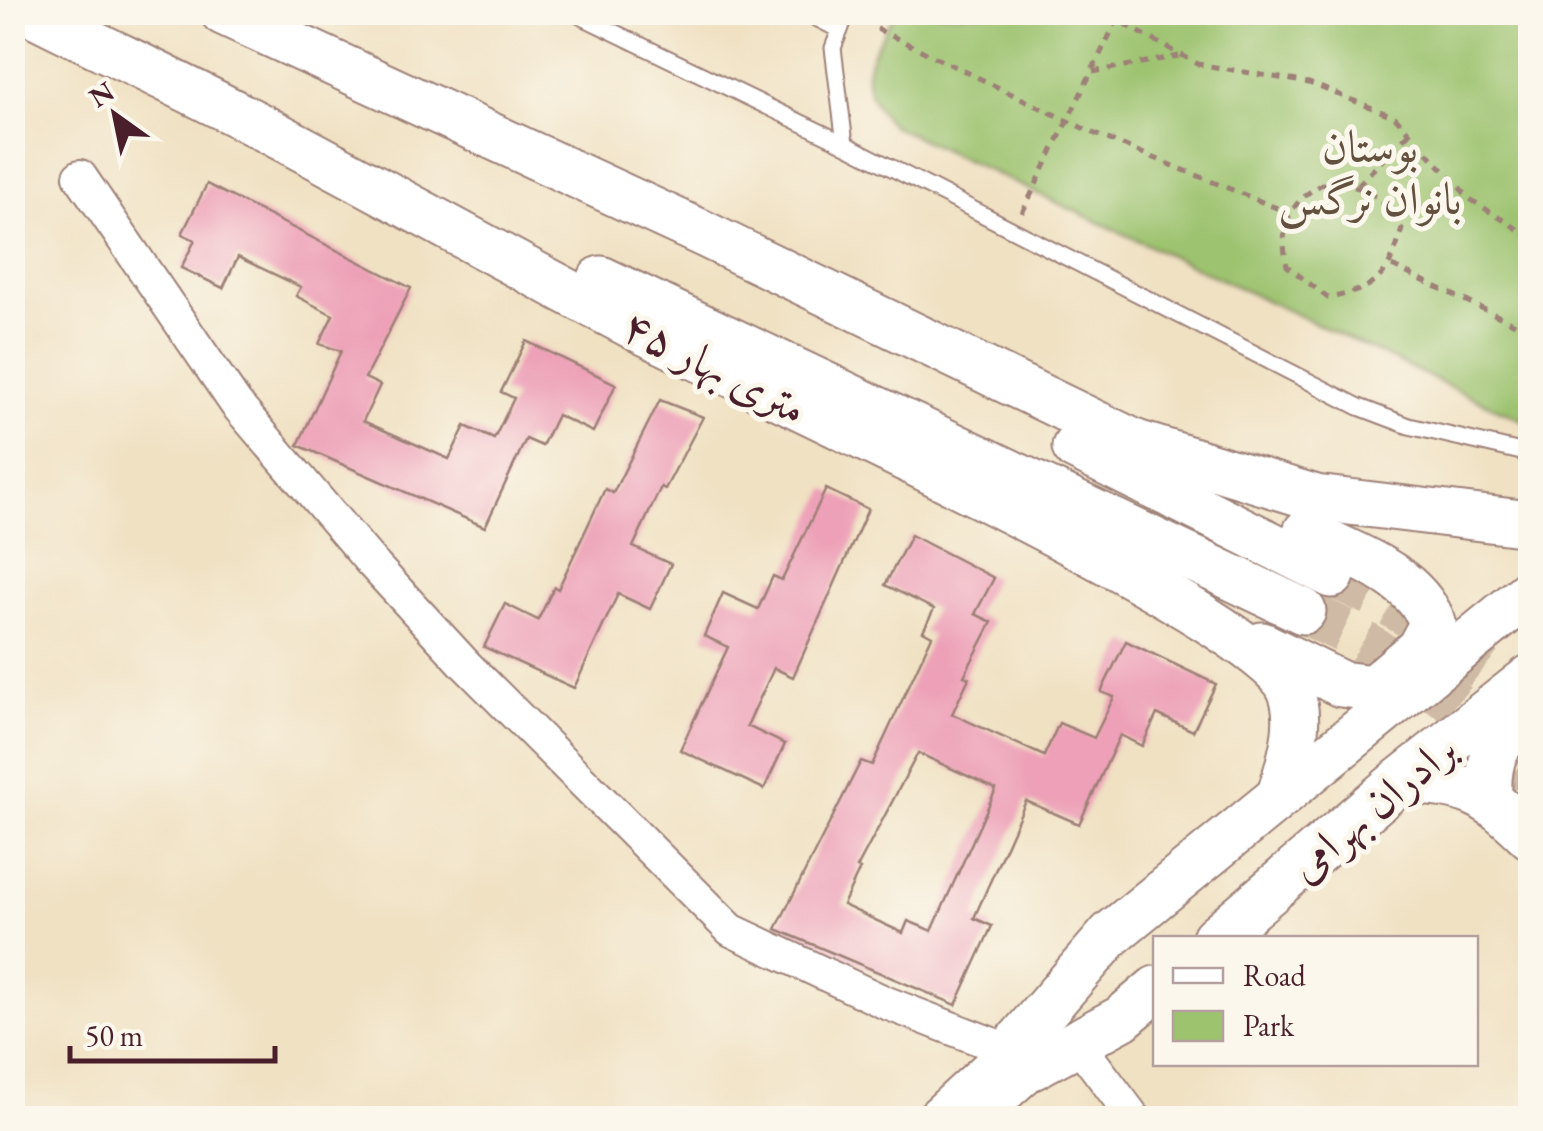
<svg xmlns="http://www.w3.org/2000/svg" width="1543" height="1131" font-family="'EB Garamond',Amiri,serif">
<rect width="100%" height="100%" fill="#fbf7ec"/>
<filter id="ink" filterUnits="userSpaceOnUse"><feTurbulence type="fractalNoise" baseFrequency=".01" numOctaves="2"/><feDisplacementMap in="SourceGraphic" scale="20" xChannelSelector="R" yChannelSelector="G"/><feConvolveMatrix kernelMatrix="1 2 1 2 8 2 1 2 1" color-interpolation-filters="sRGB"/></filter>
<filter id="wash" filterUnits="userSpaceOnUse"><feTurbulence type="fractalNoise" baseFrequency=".0048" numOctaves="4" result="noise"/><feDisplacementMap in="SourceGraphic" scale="40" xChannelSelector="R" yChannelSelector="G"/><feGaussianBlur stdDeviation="2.25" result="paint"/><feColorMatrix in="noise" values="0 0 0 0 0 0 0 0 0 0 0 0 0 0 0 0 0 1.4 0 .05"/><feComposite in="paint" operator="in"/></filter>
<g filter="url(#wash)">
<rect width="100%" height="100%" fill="#f0e1c3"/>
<path fill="#9dc36f" stroke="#74714d" stroke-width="2.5" d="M895,13H1530V424L891,125C849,78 869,61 895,13Z"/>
<g id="blocks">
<g fill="#eda0b7" fill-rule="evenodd">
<polygon points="207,184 411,288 365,378 380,385 363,421 449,459 465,426 494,439 514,398 501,392 526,341 616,384 593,432 557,415 542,446 526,439 485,527 298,445 341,351 319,344 333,315 296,296 301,287 238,257 223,288 181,268 195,240 182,234"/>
<polygon points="660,400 703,417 665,489 661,487 633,547 671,564 650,609 618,594 574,688 484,647 505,604 538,620 554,587 558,589 605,489 613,493"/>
<polygon points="826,489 868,509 793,677 774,668 747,726 785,744 764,789 680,750 728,647 704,636 723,593 758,609 773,576 782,580"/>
<path d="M911,535L994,578L975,614L992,622L964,676L969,678L952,714L1044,756L1059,723L1094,738L1114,697L1101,692L1126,641L1216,684L1193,731L1157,714L1142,746L1120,735L1079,824L1026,801L974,918L992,926L956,1005L776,929L861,761L872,765L932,636L923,631L934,609L885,585ZM918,753L996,789L932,931L908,921L903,933L843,905L860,869L857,868Z"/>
</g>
</g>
</g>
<g filter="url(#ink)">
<use href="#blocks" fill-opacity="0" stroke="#9d8077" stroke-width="2.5"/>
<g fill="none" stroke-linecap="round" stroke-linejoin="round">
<g stroke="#cfbaa5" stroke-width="45" stroke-dasharray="45 22" stroke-linecap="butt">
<path d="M1332,575C1406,607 1473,654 1530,711"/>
<polyline points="1303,611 1344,631 1449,698 1530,775"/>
</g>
<defs>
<g id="service">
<polyline points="572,12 845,144 1359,407 1409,426 1530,454"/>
<polyline points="804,12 840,30"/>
<polyline points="845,144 833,48 847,12"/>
</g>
<g id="minor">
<polyline points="80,176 236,404 371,562 466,665 731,930 884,1002 1010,1051"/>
<polyline points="1076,1041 1134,1118"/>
</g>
<polyline id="tertiary" points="937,1118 1010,1051 1032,1067 975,1118"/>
<g id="secondary">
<path d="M30,12C111,53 193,90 273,133C394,197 513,264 635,327C736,379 1259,615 1290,689C1304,722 1289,763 1280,795"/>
<polyline points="223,12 704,234 1136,443 1316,498 1530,524"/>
<polyline points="601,279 1303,611"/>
<polyline points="1075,447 1332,575"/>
<path d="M1262,645L1341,684L1373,688L1419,649L1433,623C1413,573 1351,555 1306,532"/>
<path d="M1401,780C1470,786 1481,789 1530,836"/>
<path d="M1489,797C1487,758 1497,736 1530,716"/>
<polyline points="1215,938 1401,780 1530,678"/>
<polyline points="1010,1051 1111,934 1530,592"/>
<polyline points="1032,1067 1122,1018 1156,989"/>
</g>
</defs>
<use href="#service" stroke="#9d8077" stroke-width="19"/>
<use href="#minor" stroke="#9d8077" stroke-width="36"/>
<use href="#tertiary" stroke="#9d8077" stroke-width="44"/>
<use href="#secondary" stroke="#9d8077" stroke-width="49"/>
<g stroke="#9d8077" stroke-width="5" stroke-dasharray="8 8" stroke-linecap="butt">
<polyline points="885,12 879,30 1093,133 1289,213"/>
<polyline points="1093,72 1179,56"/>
<path d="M1322,184C1368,185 1377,191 1402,229C1389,276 1378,289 1328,298L1287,266C1279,229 1287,203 1322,184Z"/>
<polyline points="1358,185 1409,133"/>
<polyline points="1022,213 1117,20 1198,64 1309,83 1395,117 1470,199 1530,237"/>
<polyline points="1392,266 1530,331"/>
</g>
<use href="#service" stroke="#fff" stroke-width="15"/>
<use href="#minor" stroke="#fff" stroke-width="32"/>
<use href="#tertiary" stroke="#fff" stroke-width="40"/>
<use href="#secondary" stroke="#fff" stroke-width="45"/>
</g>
</g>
<g text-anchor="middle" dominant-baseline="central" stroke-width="10" stroke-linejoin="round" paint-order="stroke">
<g font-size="45" fill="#63503f" stroke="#fbf7ec">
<text x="1370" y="146">بوستان<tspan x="1370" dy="52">بانوان نرگس</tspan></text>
</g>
<g font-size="45" fill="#4a1f2b" stroke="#fbf7ec">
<text transform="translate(715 366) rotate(27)">۴۵ متری بهار</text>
<text transform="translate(1372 807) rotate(-40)">برادران بهرامی</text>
</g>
</g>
<rect width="1543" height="1131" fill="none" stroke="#fbf7ec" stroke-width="50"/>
<rect x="1153" y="936" width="325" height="130" fill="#fbf7ec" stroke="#b4a19f" stroke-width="2.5"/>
<rect x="1173" y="968" width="50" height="15" fill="#ffffff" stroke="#b4a19f" stroke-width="2.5"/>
<text x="1243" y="986" font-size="30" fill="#4a1f2b">Road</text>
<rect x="1173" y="1011" width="50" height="30" fill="#9dc36f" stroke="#b4a19f" stroke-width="2.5"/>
<text x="1243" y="1036" font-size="30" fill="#4a1f2b">Park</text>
<g transform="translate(115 115) rotate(327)" stroke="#fbf7ec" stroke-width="8" paint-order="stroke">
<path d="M0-8L18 38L0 25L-18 38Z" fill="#4a1f2b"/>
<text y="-15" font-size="28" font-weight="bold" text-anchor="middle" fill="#4a1f2b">N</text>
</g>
<path d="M70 1046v15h205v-15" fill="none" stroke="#4a1f2b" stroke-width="5"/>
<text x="85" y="1046" font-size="30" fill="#4a1f2b" stroke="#fbf7ec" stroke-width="8" paint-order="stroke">50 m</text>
</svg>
